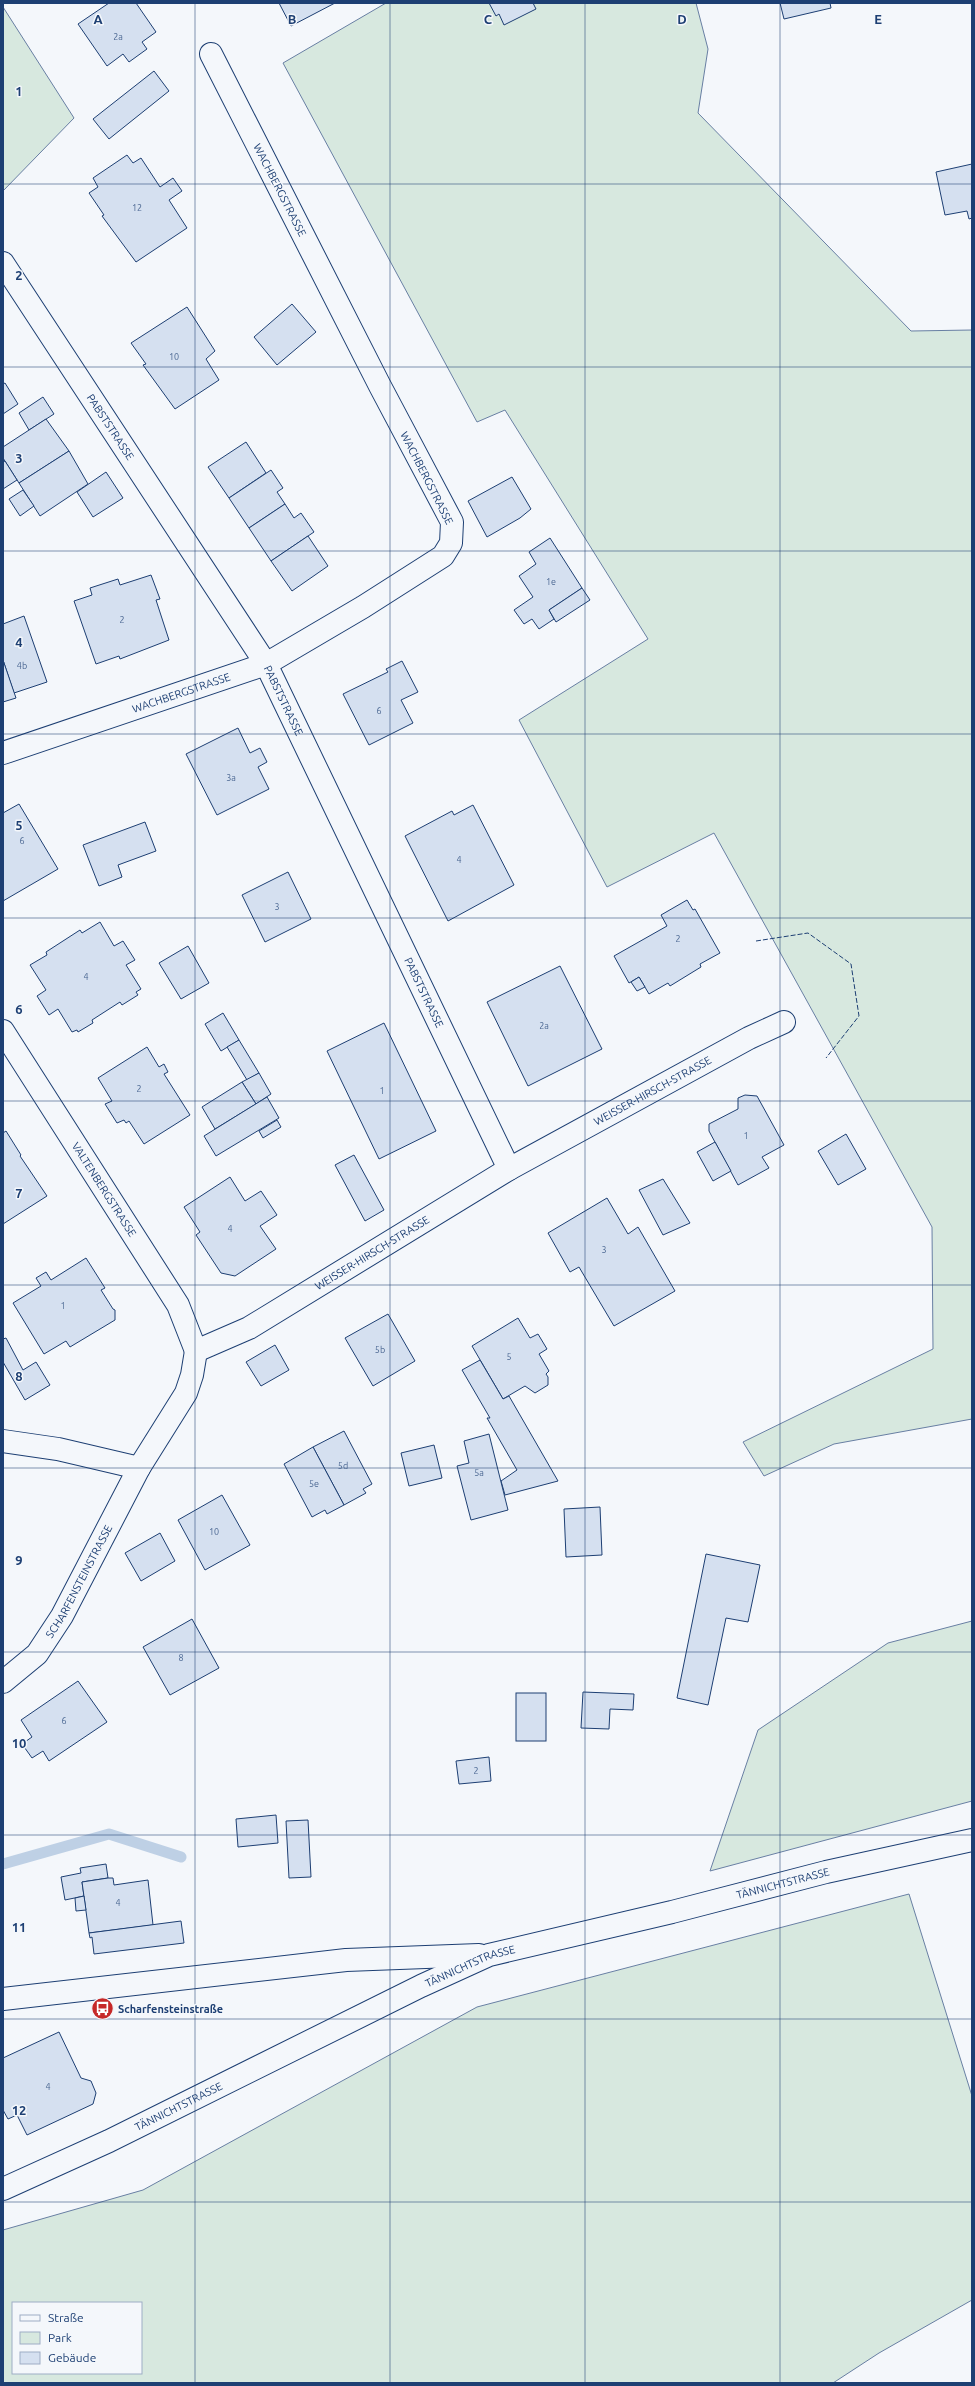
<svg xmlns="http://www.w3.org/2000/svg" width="975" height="2386" font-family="Ubuntu,sans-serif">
<rect width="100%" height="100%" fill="#f4f7fb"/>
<g fill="#d7e8df" stroke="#687fa3" fill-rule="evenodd">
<polygon points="386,3 696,3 708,49 698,113 911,331 972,330 972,1419 834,1444 764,1476 743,1442 933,1349 932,1227 714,833 607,887 519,720 648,639 505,410 477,422 283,63"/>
<polygon points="3,7 74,118 3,191"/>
<polygon points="972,1621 972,1801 710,1871 758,1730 888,1643"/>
<path d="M909,1894L972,2096V2300L879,2353L833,2383H3V2230L143,2190L477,2007ZM13,2303H141V2373H13Z"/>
</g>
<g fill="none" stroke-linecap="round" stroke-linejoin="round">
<polyline stroke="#bed0e5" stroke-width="11" points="3,1864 109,1834 181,1857"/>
</g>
<g fill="#d5e0f0" stroke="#1d3f73">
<polygon points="109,3 136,3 156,32 142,42 147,49 129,62 123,54 107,66 78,24"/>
<polygon points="279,3 335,3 291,26"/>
<polygon points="489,3 533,3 536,9 504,25 499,14 496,16"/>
<polygon points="780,3 830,3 831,8 784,19"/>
<polygon points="154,71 169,91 109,139 93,119"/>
<polygon points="127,155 133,163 141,158 160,187 173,178 182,191 169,200 187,228 136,262 102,216 104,215 89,193 98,187 93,178"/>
<polygon points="972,164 972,218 969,219 967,211 945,215 936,172"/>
<polygon points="292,304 316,332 277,365 254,337"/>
<polygon points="187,307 215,351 206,359 219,380 175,409 143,365 146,364 131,343"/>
<polygon points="5,383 18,404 3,414 3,384"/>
<polygon points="43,397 54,414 29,430 19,413"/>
<polygon points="46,419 69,451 19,483 3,458 3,447"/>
<polygon points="246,442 266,473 229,498 208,467"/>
<polygon points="69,451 88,484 40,516 19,483"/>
<polygon points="5,461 17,480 3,489 3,462"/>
<polygon points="271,470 283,488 277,492 285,504 249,528 229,498"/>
<polygon points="106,472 123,498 93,517 77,492"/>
<polygon points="512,477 531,509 520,518 487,537 468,501"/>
<polygon points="23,490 34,506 20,516 9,499"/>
<polygon points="285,504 294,518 301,513 314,532 271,561 249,528"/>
<polygon points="308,536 328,566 292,591 271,561"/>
<polygon points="550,538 582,588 549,610 554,619 539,629 532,619 524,624 514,610 533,597 519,576 536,564 529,552"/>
<polygon points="151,575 160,599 156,600 169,640 120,659 119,656 96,664 74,601 92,595 90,588 118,579 120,585"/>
<polygon points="582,588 590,600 556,622 549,610"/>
<polygon points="24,616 47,682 14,693 3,660 3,624"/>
<polygon points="3,660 16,698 3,702"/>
<polygon points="402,661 418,692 401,700 413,723 369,745 343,694 388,672 386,669"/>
<polygon points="238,728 250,753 260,748 267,762 258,767 269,789 217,815 186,754"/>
<polygon points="19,804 58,869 3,901 3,813"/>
<polygon points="473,805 514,885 448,921 405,836 452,811 454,815"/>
<polygon points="145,822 156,851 118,865 122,877 99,886 83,845"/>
<polygon points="288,872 311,919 265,942 242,895"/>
<polygon points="687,900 693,910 695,909 720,953 700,964 701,967 670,986 668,983 649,994 639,977 629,983 614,956 667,926 661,915"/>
<polygon points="100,922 114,946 123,941 135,960 126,965 141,989 136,992 138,995 122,1005 120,1002 92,1020 93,1023 78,1032 77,1030 72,1032 58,1009 49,1015 37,996 46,990 30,965 47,955 46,952 80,930 82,933"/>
<polygon points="188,946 209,983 181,999 159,963"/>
<polygon points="560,966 602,1049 528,1086 487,1002"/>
<polygon points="639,977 645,987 637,991 631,982"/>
<polygon points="223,1013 239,1040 221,1051 205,1024"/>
<polygon points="384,1023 436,1131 379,1159 327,1051"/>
<polygon points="239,1040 259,1073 247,1080 227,1047"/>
<polygon points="147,1047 159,1067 164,1064 168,1072 164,1074 190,1115 144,1144 129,1121 126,1123 124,1120 117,1123 105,1104 112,1101 98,1078"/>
<polygon points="259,1073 271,1094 256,1104 242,1082"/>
<polygon points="242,1082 256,1104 215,1129 202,1107"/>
<polygon points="745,1095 757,1096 784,1145 762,1157 769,1168 738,1185 709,1131 709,1124 738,1109 738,1098"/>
<polygon points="267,1097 279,1118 216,1156 204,1136"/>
<polygon points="277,1120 281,1127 263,1138 259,1131"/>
<polygon points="6,1131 21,1155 20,1156 47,1196 3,1224 3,1133"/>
<polygon points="846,1134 866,1169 838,1185 818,1151"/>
<polygon points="715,1142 731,1171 713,1181 697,1152"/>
<polygon points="354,1155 384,1210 365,1221 335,1165"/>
<polygon points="230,1177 245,1201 261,1191 277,1215 260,1226 276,1249 235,1276 221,1273 196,1235 200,1232 184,1207"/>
<polygon points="663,1179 690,1223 663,1235 639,1190"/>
<polygon points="607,1198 628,1234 638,1227 675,1291 614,1326 579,1267 570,1272 548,1233"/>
<polygon points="86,1258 105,1288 101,1290 113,1309 115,1310 115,1320 70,1347 66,1341 44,1354 13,1303 41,1286 36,1278 46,1272 51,1280"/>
<polygon points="388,1314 415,1361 373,1386 345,1338"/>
<polygon points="518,1318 530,1338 538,1334 547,1349 539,1354 549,1371 546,1374 548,1377 548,1385 535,1393 525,1386 503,1399 472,1346"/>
<polygon points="6,1338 23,1370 36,1362 50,1385 25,1400 3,1362 3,1339"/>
<polygon points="275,1345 289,1370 261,1386 246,1362"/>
<polygon points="480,1360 503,1399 509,1396 558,1481 505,1495 501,1481 517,1470 487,1418 490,1418 462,1370"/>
<polygon points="344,1431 372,1484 363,1489 366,1493 344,1505 313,1447"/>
<polygon points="489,1434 508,1510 471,1520 457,1466 469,1463 464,1441"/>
<polygon points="434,1445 442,1478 409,1486 401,1453"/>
<polygon points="313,1447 344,1505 327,1514 325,1510 312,1517 284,1464"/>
<polygon points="222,1495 250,1545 205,1570 178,1520"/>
<polygon points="600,1507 602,1555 566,1557 564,1509"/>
<polygon points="160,1533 175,1561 141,1581 125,1553"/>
<polygon points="706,1554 760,1565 748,1622 726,1618 708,1705 677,1698"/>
<polygon points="192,1619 219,1668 170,1695 143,1647"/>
<polygon points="78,1681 107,1722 49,1761 43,1751 32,1758 22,1744 32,1737 21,1720"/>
<polygon points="583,1692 634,1694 633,1710 610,1709 609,1729 581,1728"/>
<rect x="516" y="1693" width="30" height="48"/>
<polygon points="489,1757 491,1781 459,1784 456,1761"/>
<polygon points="276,1815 278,1843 238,1847 236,1819"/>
<polygon points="308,1820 311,1877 289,1878 286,1821"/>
<polygon points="106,1864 108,1878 82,1882 84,1896 65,1900 61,1877 81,1873 80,1868"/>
<polygon points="108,1878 113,1878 114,1885 148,1880 153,1925 89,1933 82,1882"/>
<polygon points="84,1896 86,1910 76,1911 75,1898"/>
<polygon points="181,1921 184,1943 94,1954 92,1937 90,1938 89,1933"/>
<polygon points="59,2032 81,2078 91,2081 96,2093 93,2104 27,2135 17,2115 8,2119 3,2110 3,2058"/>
</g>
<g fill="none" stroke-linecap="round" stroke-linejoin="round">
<defs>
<g id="minor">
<path id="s1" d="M3,263L266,664L509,1169"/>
<path id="s2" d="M3,753L266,664L363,607L443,556L451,543L452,522L380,386L211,54"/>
<path id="s3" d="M3,1031L178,1305L196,1351"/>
<path id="s4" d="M196,1351L249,1328L509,1169L749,1038L784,1022"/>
<polyline points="3,1441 58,1449 139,1468"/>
<path id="s5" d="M3,1682L37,1654L62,1616L139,1468L186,1393L192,1375L196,1351"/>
<polyline points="3,1999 346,1960 479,1955"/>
<path id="s6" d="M3,2189L109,2141L421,1986L489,1955L672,1912L826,1872L972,1840"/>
</g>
</defs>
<use href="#minor" stroke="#1d3f73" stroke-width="24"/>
<use href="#minor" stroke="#f4f7fb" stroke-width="22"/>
<polyline stroke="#1d3f73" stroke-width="1" stroke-dasharray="5 2" stroke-linecap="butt" points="756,941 808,933 851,964 859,1016 826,1058"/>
</g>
<path fill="none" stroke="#1d3f73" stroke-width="1" stroke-opacity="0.55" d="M195,3V2383M390,3V2383M585,3V2383M780,3V2383M3,184H972M3,367H972M3,551H972M3,734H972M3,918H972M3,1101H972M3,1285H972M3,1468H972M3,1652H972M3,1835H972M3,2019H972M3,2202H972"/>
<defs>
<symbol id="bus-disc" viewBox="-11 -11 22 22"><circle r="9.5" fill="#c62828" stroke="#f4f7fb"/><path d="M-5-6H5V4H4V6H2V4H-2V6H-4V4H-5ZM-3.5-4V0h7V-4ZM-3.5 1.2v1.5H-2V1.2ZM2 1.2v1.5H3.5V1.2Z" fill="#fff"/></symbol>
</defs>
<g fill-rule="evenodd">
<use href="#bus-disc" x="90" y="1996" width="25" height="25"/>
</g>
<g text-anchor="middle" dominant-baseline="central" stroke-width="3" stroke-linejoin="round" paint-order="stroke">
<g font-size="9" fill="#4b6792">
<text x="118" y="37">2a</text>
<text x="137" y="208">12</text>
<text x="174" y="357">10</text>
<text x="551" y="582">1e</text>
<text x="122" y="620">2</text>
<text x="22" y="666">4b</text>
<text x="379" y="711">6</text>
<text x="231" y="778">3a</text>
<text x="22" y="841">6</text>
<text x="459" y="860">4</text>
<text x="277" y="907">3</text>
<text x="678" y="939">2</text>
<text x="86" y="977">4</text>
<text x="544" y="1026">2a</text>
<text x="139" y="1089">2</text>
<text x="382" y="1091">1</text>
<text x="746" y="1136">1</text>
<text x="230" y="1229">4</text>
<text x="604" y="1250">3</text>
<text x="63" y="1306">1</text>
<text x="380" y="1350">5b</text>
<text x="509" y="1357">5</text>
<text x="343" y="1466">5d</text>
<text x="479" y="1473">5a</text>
<text x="314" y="1484">5e</text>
<text x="214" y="1532">10</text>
<text x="181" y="1658">8</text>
<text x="64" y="1721">6</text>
<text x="476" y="1771">2</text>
<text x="118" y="1903">4</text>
<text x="48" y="2087">4</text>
</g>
<g font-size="11" fill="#1d3f73" stroke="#f4f7fb">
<text transform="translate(280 190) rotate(63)">WACHBERGSTRASSE</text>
<text stroke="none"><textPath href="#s1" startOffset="196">PABSTSTRASSE</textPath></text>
<text transform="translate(427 478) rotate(63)">WACHBERGSTRASSE</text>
<text stroke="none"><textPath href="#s2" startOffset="188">WACHBERGSTRASSE</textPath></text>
<text stroke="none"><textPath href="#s1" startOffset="520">PABSTSTRASSE</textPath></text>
<text stroke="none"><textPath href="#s1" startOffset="844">PABSTSTRASSE</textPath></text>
<text stroke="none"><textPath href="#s4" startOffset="526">WEISSER-HIRSCH-STRASSE</textPath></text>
<text stroke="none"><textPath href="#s3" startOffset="188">VALTENBERGSTRASSE</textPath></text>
<text stroke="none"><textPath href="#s4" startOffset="202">WEISSER-HIRSCH-STRASSE</textPath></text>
<text stroke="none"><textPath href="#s5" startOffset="128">SCHARFENSTEINSTRASSE</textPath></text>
<text stroke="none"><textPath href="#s6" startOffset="842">TÄNNICHTSTRASSE</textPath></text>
<text stroke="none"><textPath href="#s6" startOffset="518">TÄNNICHTSTRASSE</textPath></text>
<text stroke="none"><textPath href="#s6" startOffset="194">TÄNNICHTSTRASSE</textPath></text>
</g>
<g font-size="11" font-weight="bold" fill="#1d3f73" stroke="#f4f7fb" text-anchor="start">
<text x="118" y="2009">Scharfensteinstraße</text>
</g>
</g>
<g font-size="13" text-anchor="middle" font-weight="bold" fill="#1d3f73" stroke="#f4f7fb" stroke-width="3" stroke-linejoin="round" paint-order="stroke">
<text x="98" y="24">A</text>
<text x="292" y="24">B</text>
<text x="488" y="24">C</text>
<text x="682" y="24">D</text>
<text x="878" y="24">E</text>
<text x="19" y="96">1</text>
<text x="19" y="280">2</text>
<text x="19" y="463">3</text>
<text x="19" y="647">4</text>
<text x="19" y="830">5</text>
<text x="19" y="1014">6</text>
<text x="19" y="1198">7</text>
<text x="19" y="1381">8</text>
<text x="19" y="1565">9</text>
<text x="19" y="1748">10</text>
<text x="19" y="1932">11</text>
<text x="19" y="2115">12</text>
</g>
<rect width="975" height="2386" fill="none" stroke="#1d3f73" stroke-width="8"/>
<rect x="12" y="2302" width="130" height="72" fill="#f4f7fb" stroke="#9eadc5"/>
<rect x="20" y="2315" width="20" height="6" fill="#f4f7fb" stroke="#9eadc5"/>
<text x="48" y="2322" font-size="12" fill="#1d3f73">Straße</text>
<rect x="20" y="2332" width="20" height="12" fill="#d7e8df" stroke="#9eadc5"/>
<text x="48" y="2342" font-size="12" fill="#1d3f73">Park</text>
<rect x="20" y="2352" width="20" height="12" fill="#d5e0f0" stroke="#9eadc5"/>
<text x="48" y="2362" font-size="12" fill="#1d3f73">Gebäude</text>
</svg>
